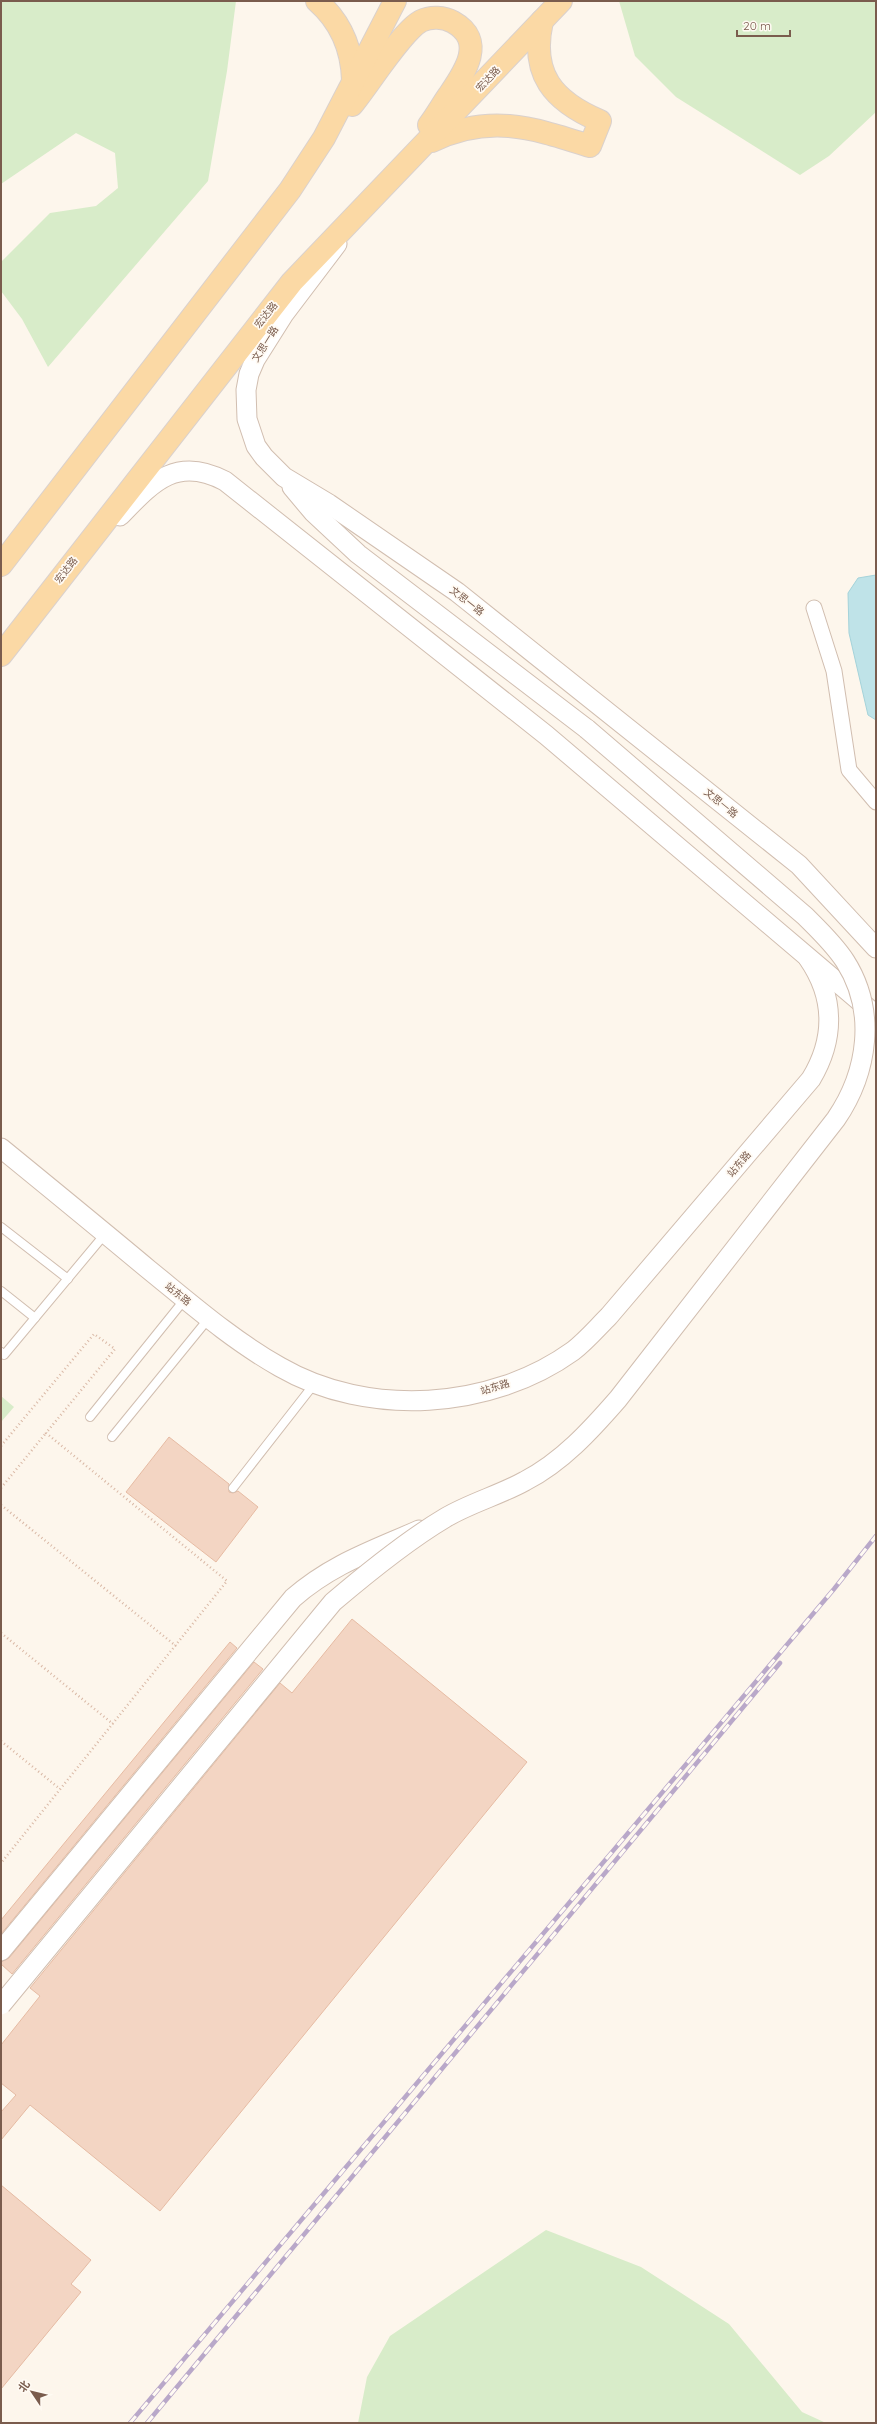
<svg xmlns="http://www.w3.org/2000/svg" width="877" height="2424" font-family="Quicksand,'Noto Sans SC',sans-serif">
<rect width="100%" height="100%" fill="#fdf6ec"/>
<g fill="#d8ecc9">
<polygon points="1,1 236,1 227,71 208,181 48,367 22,319 1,291 1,262 50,213 96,206 118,188 115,153 76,133 1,184"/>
<polygon points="619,1 876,1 876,112 829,156 800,175 676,97 635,56"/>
<polygon points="1,1396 14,1407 1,1422"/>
<polygon points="546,2230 641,2267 729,2324 802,2412 826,2423 358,2423 367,2377 390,2336"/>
</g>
<polygon fill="#bfe3e8" stroke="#a5d3da" points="876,575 876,720 868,715 849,633 848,593 858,578"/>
<g fill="#f3d5c3" stroke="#e6bba3">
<polygon points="169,1437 229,1484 229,1492 233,1493 238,1491 258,1507 216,1562 126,1492"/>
<polygon points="352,1619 527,1762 160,2211 30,2105 1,2140 1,2112 16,2095 1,2083 1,2045 40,1996 30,1988 280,1683 292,1693"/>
<polygon points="230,1642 237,1648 1,1934 1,1920"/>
<polygon points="254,1662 263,1669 12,1974 1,1964 1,1962 9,1958"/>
<polygon points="1,2185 91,2260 71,2284 81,2292 1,2389"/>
</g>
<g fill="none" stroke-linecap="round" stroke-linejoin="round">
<defs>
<g id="service">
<polyline points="1,1227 68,1279"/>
<polyline points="1,1291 35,1318"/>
<polyline points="1,1352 4,1355 105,1234"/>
<polyline points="90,1417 185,1299"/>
<polyline points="112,1437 209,1318"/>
<polyline points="233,1488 315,1383"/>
</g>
<polyline id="minor" points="814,608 834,671 849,770 876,802"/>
<g id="tertiary">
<polyline points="337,244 284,314 255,360 249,374 246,390 247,419 256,446 264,457 284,477 329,504 457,592 799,865 876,948"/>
<polyline points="292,487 313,512 358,554 587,729"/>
<path d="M120,516C152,483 176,455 225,481L546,735L876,1015"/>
<path d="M1,1148C50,1188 99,1228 148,1269C190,1303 232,1340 280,1367C368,1418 491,1410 573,1351C586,1341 597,1328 609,1316L811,1079C835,1039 835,997 808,958"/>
<path d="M1,1951L293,1598C332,1564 372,1551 419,1530"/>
</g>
<g id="primary">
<path d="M317,1C341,22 352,48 353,80"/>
<path d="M352,105C368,86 402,31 421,21C431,16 444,17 453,22C487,41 464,73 449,95C442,105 436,116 429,125"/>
<path d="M432,141C490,113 533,128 590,146L600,121C553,101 530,74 542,21"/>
<polyline points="1,565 290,190 324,138 395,1"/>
<polyline points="1,655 292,282 561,1"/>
</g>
</defs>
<use href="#service" stroke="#d1beb0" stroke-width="10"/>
<use href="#minor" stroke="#d1beb0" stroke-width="17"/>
<use href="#tertiary" stroke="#d1beb0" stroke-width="21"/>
<use href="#primary" stroke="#dad1cd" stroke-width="24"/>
<g stroke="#d9b8a5" stroke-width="2.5" stroke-dasharray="1 3" stroke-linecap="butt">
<polyline points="1,1446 94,1334 115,1349 46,1433 227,1581 1,1863"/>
<polyline points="1,1488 46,1433"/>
<polyline points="1,1505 176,1646"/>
<polyline points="1,1633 113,1724"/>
<polyline points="1,1741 60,1789"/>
</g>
<use href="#service" stroke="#fff" stroke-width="8"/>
<use href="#minor" stroke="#fff" stroke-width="15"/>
<use href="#tertiary" stroke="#fff" stroke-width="19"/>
<use href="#primary" stroke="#fbd9a5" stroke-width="22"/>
<defs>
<g id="rail">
<polyline points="130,2423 834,1589 876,1536"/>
<polyline points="147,2423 780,1663"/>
</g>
</defs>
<use href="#rail" stroke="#b9a8c9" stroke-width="4.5"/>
<use href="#rail" stroke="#fffaf3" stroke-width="3" stroke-dasharray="9" stroke-linecap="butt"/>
<defs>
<path id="tertiary-bridge" d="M1,2005L333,1602C366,1574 408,1540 445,1518C470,1503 500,1495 525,1481C562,1462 591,1430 618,1399L836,1119C868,1072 877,1011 845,961C834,944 819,930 805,916L587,729"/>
</defs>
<use href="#tertiary-bridge" stroke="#d1beb0" stroke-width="21" stroke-linecap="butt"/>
<use href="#tertiary-bridge" stroke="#fff" stroke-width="19"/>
</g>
<g text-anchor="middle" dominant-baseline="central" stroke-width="3.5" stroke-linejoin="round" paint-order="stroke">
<g font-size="10" fill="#7a5c4d" stroke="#fffaf3">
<text transform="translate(488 79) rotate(-47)">宏达路</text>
<text transform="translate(266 315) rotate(-51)">宏达路</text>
<text transform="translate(265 344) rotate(-58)">文思一路</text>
<text transform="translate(66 570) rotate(-52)">宏达路</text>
<text transform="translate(467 601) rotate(38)">文思一路</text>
<text transform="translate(721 803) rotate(39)">文思一路</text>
<text transform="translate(739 1164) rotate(-50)">站东路</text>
<text transform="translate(178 1294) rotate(39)">站东路</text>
<text transform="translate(495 1387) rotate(-17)">站东路</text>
</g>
</g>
<rect width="877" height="2424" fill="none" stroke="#7a5c4d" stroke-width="4"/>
<g transform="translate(32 2392) rotate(305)" stroke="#fffaf3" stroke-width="3" paint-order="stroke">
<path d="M0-3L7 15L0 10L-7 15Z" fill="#7a5c4d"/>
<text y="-6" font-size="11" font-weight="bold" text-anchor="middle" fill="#7a5c4d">北</text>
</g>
<path d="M737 30v6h53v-6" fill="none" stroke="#7a5c4d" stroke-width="2"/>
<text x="743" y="30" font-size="12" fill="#7a5c4d" stroke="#fffaf3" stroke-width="3" paint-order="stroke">20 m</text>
</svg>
